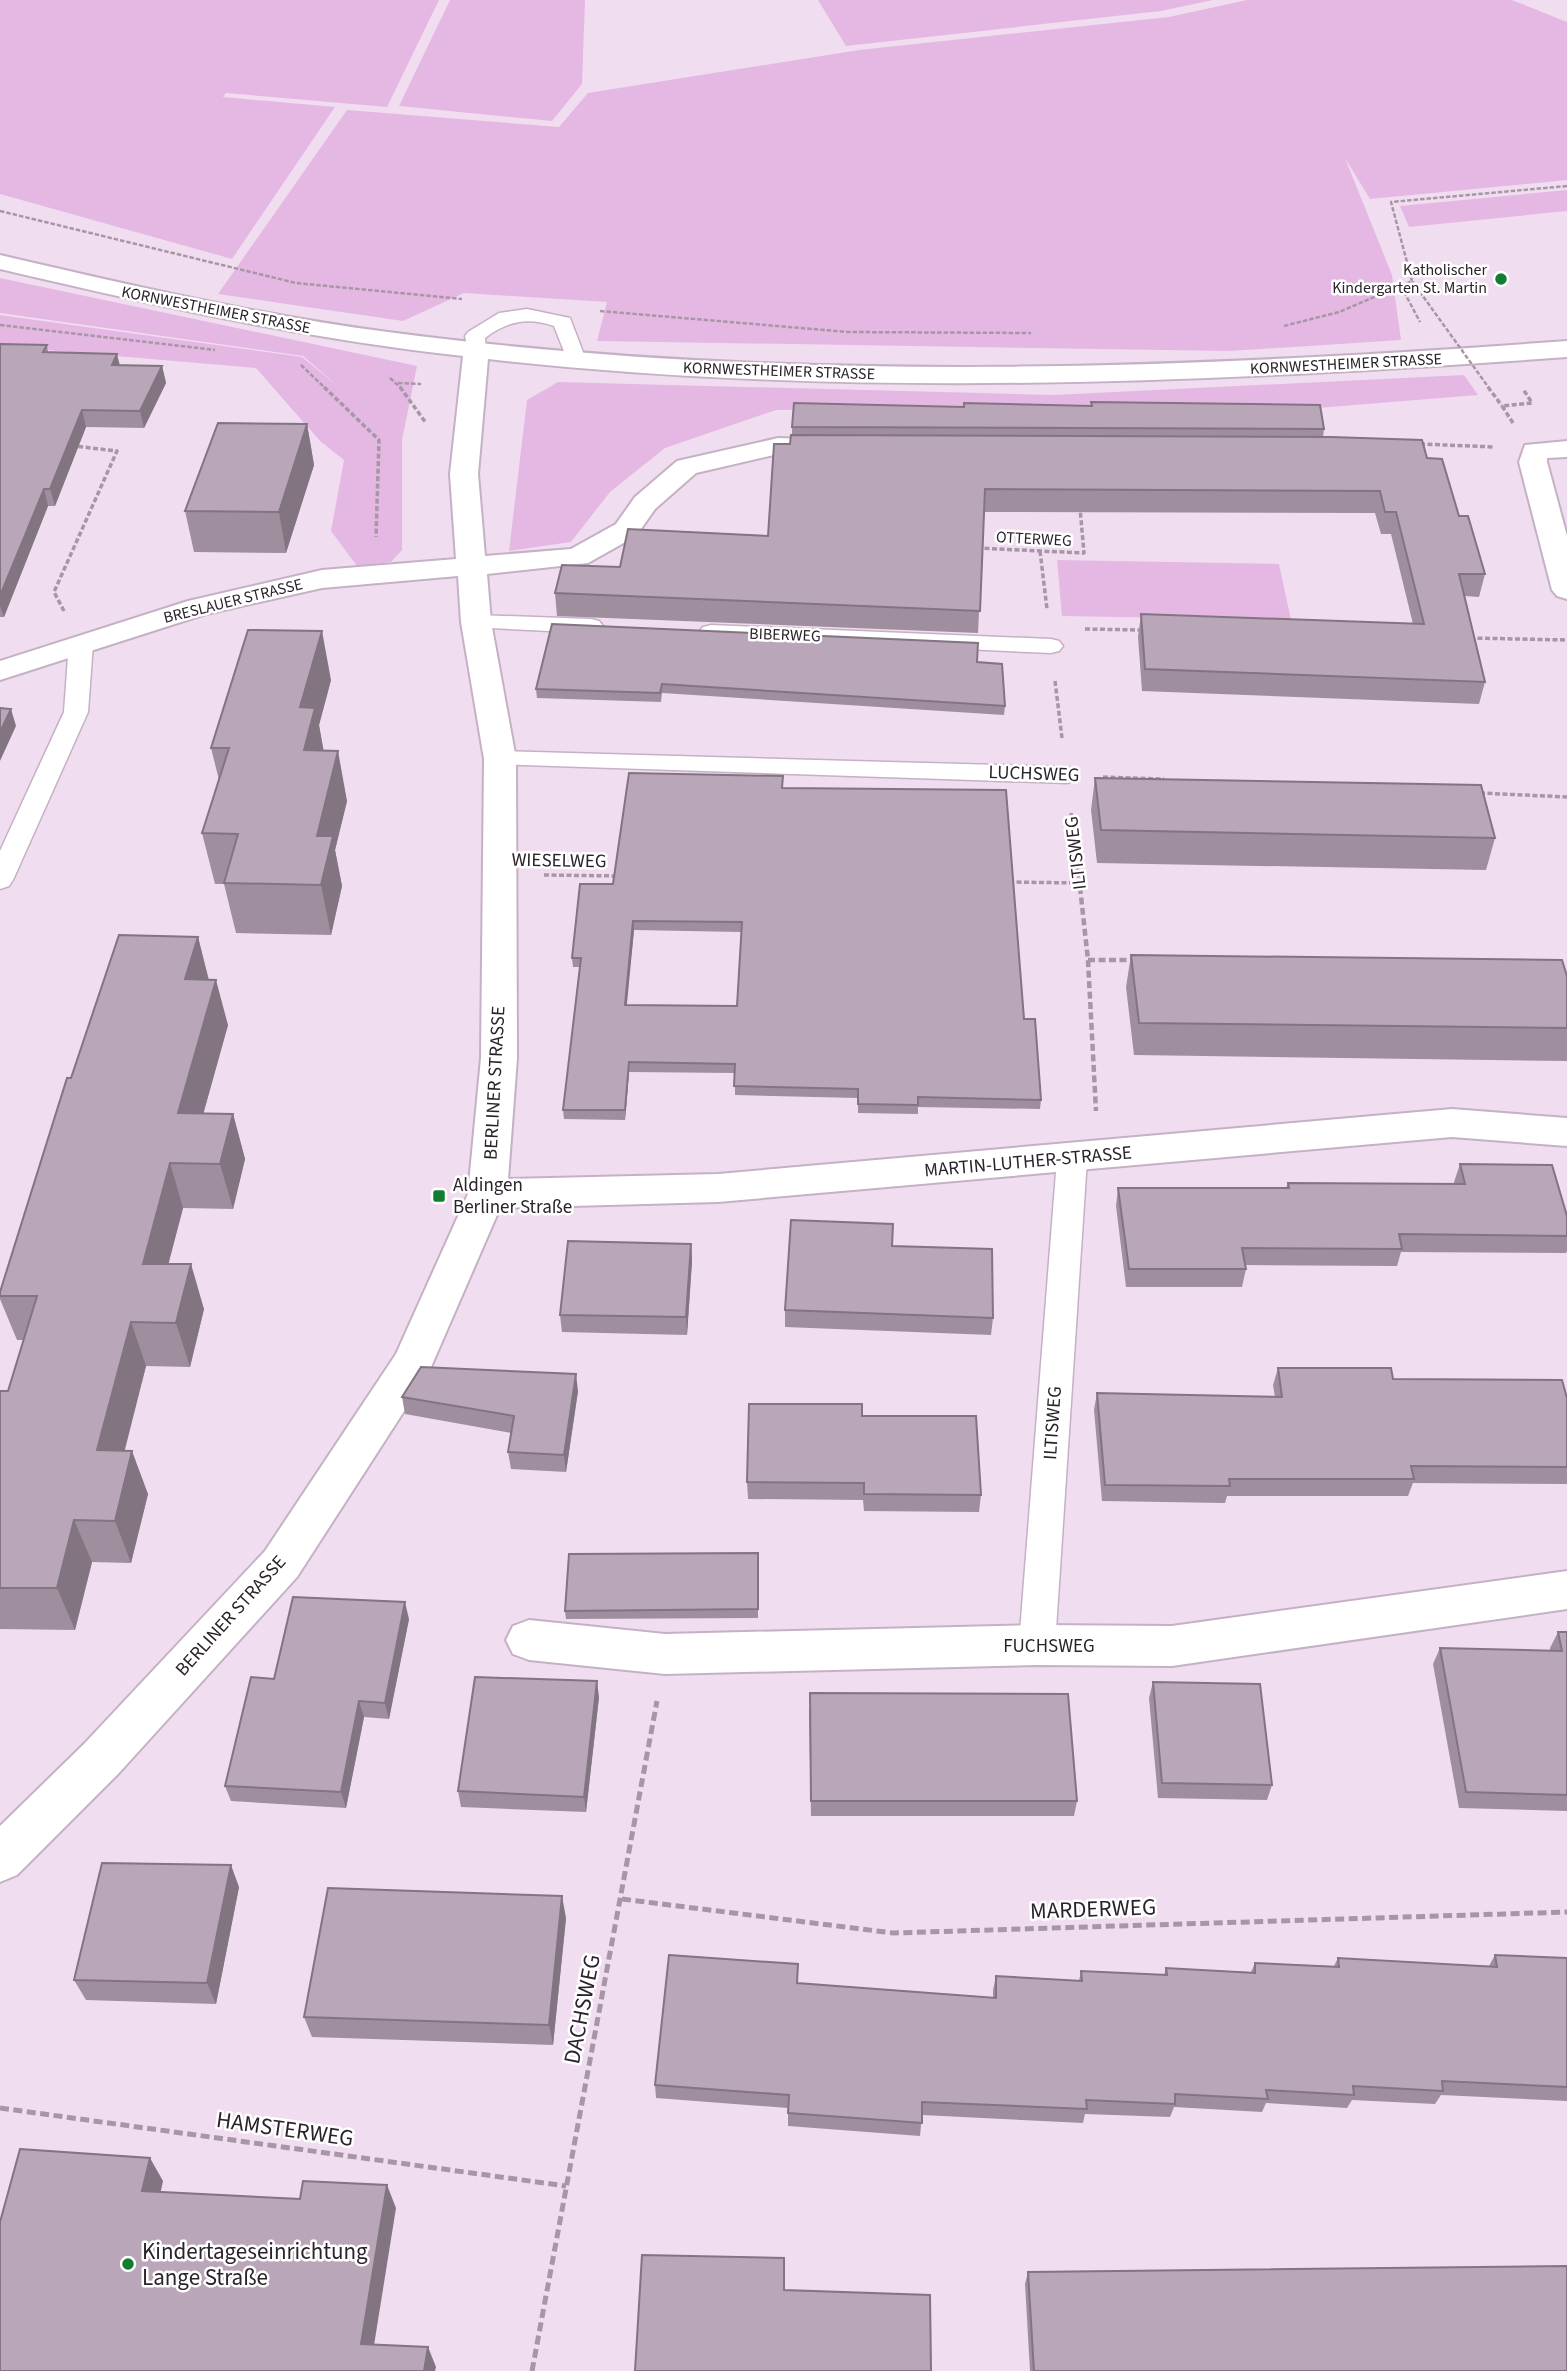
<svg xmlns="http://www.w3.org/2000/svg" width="1567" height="2371" font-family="'Source Sans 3',sans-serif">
<rect width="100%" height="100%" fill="#f1ddf0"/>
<g fill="#e5b8e3">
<polygon points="0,0 439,0 387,107 226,93 223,97 335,107 232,259 0,194"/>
<polygon points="450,0 585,0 582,84 552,121 399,106"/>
<polygon points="818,0 1213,0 1161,11 846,46"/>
<polygon points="1247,0 1512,0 1567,22 1567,180 1370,199 1345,158 1392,275 1401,340 1229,351 597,341 607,302 464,293 403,321 218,294 347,110 559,127 588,93 859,50 1169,17"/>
<polygon points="1567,190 1567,211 1409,227 1400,206"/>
<polygon points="0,278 417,366 402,440 402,550 391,562 357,566 331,531 344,460 320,441 256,368 0,346 0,315 302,357 340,388 303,356 0,313"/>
<polygon points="1464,375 1478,395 1317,408 776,410 665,448 610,492 571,542 509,551 527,400 558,382 1053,395"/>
<polygon points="1057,560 1279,564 1291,620 1062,616"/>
</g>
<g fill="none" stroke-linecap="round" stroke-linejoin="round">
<defs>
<g id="lane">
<path d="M527,309L570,318L586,360L583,364H569L554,326C528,317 507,321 485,338L486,352L483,356H469L465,336L468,332L499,313Z"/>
<polygon points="476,615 591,619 599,621 603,626 599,631 591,633 468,627 464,622 468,617"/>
<polygon points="711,625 1051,639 1059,641 1063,646 1059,651 1051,653 703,637 699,632 703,627"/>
<polygon points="81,636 89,638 93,643 88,712 13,880 9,886 0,889 0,851 64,712 69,643 73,638"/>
<polygon points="500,751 1067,767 1076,770 1079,775 1076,780 1067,783 491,764 488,759 491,754"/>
<polygon points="1072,1148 1082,1151 1087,1159 1055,1645 1049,1656 1037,1660 1025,1656 1019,1645 1057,1159 1062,1151"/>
</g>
<g id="street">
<path d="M0,255C129,285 257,315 388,332C781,384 1174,370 1567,341V357C1207,383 847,399 488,359L478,474L485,556L571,549L616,524L635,497L677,461L778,438L835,440L839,446L835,452L778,454L696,473L655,509L636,536L588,563L487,574L491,622L516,759L517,1058L508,1179L718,1174L1452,1109L1567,1118V1146L1452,1137L718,1202L500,1208L428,1374L297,1577L118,1774L17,1875L0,1882V1826L84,1744L265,1551L396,1354L468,1194L481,1058L484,759L461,622L458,576L322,588L206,614L0,680V661L188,601L322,570L456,559L450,474L463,356C306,339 153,305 0,269Z"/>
<polygon points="1567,441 1567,457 1547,458 1547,462 1567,536 1567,599 1557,596 1552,590 1519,462 1525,445"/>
<polygon points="1567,1571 1567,1609 1172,1666 1037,1665 665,1674 529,1660 513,1654 506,1640 513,1626 529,1620 665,1634 1037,1625 1172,1626"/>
</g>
</defs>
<use href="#lane" stroke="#c5b1c4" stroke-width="3"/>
<use href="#street" stroke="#c5b1c4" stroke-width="4"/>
<g stroke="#a797a6" stroke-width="2.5" stroke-dasharray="4.5 2" stroke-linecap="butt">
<polyline points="0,211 296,283 462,299"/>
<polyline points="1401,286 1420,322"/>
<polyline points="600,311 848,332 1031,333"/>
<polyline points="0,325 215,350"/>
<polyline points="1284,326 1339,312 1412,281 1391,202 1567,186"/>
<polyline points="301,365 325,388"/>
<polyline points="390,378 401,388"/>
<polyline points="398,383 421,384"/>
</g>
<g stroke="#a797a6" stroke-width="3.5" stroke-dasharray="5 2.5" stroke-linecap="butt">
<polyline points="324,387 379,440 376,537"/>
<polyline points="400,387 426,423"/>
<polyline points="1513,423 1502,406 1532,403 1523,389"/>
<polyline points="1420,444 1495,447"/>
<polyline points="977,548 1084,553 1080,508"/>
<polyline points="1040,551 1047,609"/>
<polyline points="64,611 54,592 117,451 74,446"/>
<polyline points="1085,629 1142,630"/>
<polyline points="1470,638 1567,640"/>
<polyline points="1055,681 1062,738"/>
<polyline points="1103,777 1164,779"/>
<polyline points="1480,793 1567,797"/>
<polyline points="1071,813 1080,889"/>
<polyline points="544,875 619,876"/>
<polyline points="1009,882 1079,883"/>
</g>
<g stroke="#a797a6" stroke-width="4.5" stroke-dasharray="7 3.5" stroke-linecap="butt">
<polyline points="1080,887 1088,960 1096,1111"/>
<polyline points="1088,960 1133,960"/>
</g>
<g stroke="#a797a6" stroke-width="5" stroke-dasharray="9 4.5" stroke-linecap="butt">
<polyline points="622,1899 893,1933 1567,1912"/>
<polyline points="0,2108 566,2186"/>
<polyline points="532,2371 657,1701"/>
</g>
<use href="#lane" fill="#fff" fill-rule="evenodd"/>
<use href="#street" fill="#fff" fill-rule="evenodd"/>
<polyline stroke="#a797a6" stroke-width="2.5" stroke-dasharray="4.5 2" stroke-linecap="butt" points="1412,281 1489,388"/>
<polyline stroke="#a797a6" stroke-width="3.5" stroke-dasharray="5 2.5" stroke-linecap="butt" points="1488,387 1502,406"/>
</g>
<g fill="#9f8f9e" fill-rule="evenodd">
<polygon points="0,344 47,345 48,352 120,365 162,366 166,383 144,428 86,427 55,506 48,506 4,617 0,617"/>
<polygon points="1091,402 1324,429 1323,437 1427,458 1459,516 1485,574 1479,597 1465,596 1485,682 1479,704 1142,691 1138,637 1141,614 1413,624 1391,534 1381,534 1375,513 984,512 978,633 557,616 555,593 620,567 768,536 792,435 792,427 964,407 1091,406"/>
<polygon points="307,424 314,465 286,553 194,552 185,511"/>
<polygon points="977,662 1005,706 1004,715 662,693 661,702 537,698 536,689"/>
<polygon points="331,680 319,725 323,750 347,801 335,850 342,886 331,935 236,933 224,884 215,884 202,833 219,780 211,748"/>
<polygon points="1095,778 1495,838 1486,870 1097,863 1091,810"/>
<path d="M783,788L1024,1019L1041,1100L1040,1109L918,1107V1114L858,1113V1098L735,1095V1073L629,1072L625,1120L564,1119L563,1110L580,967H573L572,958L613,884ZM634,930L741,932L737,1006L626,1005Z"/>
<polygon points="198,937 209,980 228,1025 203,1114 233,1114 245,1159 233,1209 183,1208 168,1264 204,1309 190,1367 146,1366 124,1450 148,1494 131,1563 92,1562 75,1630 0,1629 0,1391 8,1391 24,1340 17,1340 0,1299 0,1292 71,1078"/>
<polygon points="1131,955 1567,1028 1567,1061 1134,1055 1126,987"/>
<polygon points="1460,1164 1567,1216 1567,1251 1566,1253 1401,1252 1397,1266 1245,1265 1246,1269 1242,1287 1126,1287 1116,1206 1118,1188 1286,1188 1288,1183 1455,1184 1454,1182"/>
<polygon points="691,1244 692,1261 687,1335 562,1332 560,1315"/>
<polygon points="892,1246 993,1318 991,1335 785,1327 785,1310"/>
<polygon points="1278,1368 1393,1379 1567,1398 1567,1484 1413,1483 1408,1496 1227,1496 1225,1503 1102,1501 1094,1410 1097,1393 1275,1397 1273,1385"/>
<polygon points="578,1391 566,1472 511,1469 508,1452 511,1433 405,1414 402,1397"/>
<polygon points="862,1416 981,1495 979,1512 864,1511 863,1500 748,1499 747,1482"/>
<polygon points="758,1553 758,1618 566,1619 565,1611"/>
<polygon points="409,1619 389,1719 364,1717 346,1808 231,1801 225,1786 274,1679"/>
<polygon points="1558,1632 1567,1632 1567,1811 1459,1808 1433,1664 1440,1648 1550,1651 1550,1648"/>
<polygon points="1153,1682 1272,1785 1267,1800 1158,1798 1149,1698"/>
<polygon points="599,1697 586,1812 461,1807 458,1791"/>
<polygon points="809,1709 1077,1801 1074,1816 811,1816"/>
<polygon points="239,1887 216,2004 86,2000 74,1980"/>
<polygon points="566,1918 553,2045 312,2037 304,2017"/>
<polygon points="1495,1955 1567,1958 1567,2101 1441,2095 1435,2104 1352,2100 1347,2108 1266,2103 1262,2112 1174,2107 1170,2117 1085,2114 1083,2123 922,2115 920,2136 788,2126 788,2108 656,2098 655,2085 798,1984 993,1998 993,1990 996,1976 1079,1981 1081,1971 1164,1975 1166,1968 1251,1972 1255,1963 1334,1966 1338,1958 1489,1966"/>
<polygon points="1028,2272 1567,2371 1030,2371 1025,2284"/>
</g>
<g fill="#827481">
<polygon points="117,354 121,370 112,365"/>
<polygon points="162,366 166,383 144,428 140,411"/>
<polygon points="82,410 86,427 55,506 50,489"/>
<polygon points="307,424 314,465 286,553 279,512"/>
<polygon points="44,489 48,506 4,617 0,606 0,596"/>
<polygon points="322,631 331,680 319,725 325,758 304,750 300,707"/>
<polygon points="11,709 16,726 0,761 0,732"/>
<polygon points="338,751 347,801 335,850 342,886 331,935 321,885 317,836"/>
<polygon points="633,921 634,930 626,1014 625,1005"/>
<polygon points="198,937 209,982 185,979"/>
<polygon points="216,980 228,1025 191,1158 178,1113"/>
<polygon points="629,1062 629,1072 625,1120 625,1110"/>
<polygon points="233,1114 245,1159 233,1209 220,1164"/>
<polygon points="170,1163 183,1208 157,1308 143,1264"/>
<polygon points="691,1244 692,1261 687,1335 686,1317"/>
<polygon points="191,1264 204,1309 190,1367 176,1323"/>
<polygon points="131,1322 146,1366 114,1493 97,1450"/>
<polygon points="576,1374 578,1391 566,1472 564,1455"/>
<polygon points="132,1451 148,1494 131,1563 115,1521"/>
<polygon points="74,1520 92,1562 75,1630 57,1588"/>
<polygon points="405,1602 409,1619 389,1719 385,1703"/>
<polygon points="597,1681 599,1697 586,1812 584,1797"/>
<polygon points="359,1701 364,1717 346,1808 341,1792"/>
<polygon points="231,1865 239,1887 216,2004 207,1983"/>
<polygon points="562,1896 566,1918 553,2045 549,2025"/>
<polygon points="150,2158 163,2181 156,2213 142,2191"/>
<polygon points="387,2185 396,2208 371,2364 361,2344"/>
<polygon points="428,2347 436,2367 435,2371 424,2371"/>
</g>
<g fill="#b9a6b8" stroke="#827481" stroke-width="2" fill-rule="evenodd">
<polygon points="0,344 47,345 43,352 117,354 112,365 162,366 140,411 82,410 50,489 44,489 0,596"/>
<polygon points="1091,402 1320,405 1324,429 792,427 794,403 964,407 964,403 1092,406"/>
<polygon points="218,423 307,424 279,512 185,511"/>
<polygon points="791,435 1331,437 1422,440 1427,458 1442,459 1459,516 1468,516 1485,574 1459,574 1485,682 1145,669 1141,614 1424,624 1396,512 1385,512 1380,491 985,489 980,611 555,593 562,565 620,567 628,529 768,536 774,444 790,444"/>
<polygon points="552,624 978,643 977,662 1002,664 1005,706 662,684 660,693 536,689"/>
<polygon points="248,630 322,631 300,707 315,708 304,750 338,751 317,836 333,836 321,885 224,883 238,834 202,833 229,748 211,748"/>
<polygon points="0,708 11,709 0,732"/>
<path d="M629,773L783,776L782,788L1006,790L1024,1019H1035L1041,1100L918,1097V1105L858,1104V1089L734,1086L735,1064L629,1062L625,1110H563L581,958H572L580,884H613ZM633,921L742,922L737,1006L625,1005Z"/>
<polygon points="1095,778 1481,785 1495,838 1101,830"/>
<polygon points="119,935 198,937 185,979 216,980 178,1113 233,1114 220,1164 170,1163 143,1264 191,1264 176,1323 131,1322 97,1450 132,1451 115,1521 74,1520 57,1588 0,1588 0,1391 8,1391 37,1296 0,1296 0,1292 67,1078 71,1078"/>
<polygon points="1131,955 1562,960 1567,976 1567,1028 1139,1023"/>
<polygon points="1460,1164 1552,1165 1567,1216 1567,1236 1399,1234 1402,1249 1242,1248 1246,1269 1129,1269 1118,1188 1289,1188 1288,1183 1465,1184"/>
<polygon points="791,1220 893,1224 892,1246 992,1249 993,1318 785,1310"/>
<polygon points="568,1241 691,1244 686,1317 560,1315"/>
<polygon points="421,1367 576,1374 564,1455 508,1452 514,1416 402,1397"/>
<polygon points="1278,1368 1391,1368 1393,1379 1562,1380 1567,1398 1567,1467 1411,1466 1414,1479 1229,1479 1230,1486 1105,1485 1097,1393 1282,1397"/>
<polygon points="749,1404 862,1404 862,1416 976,1416 981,1495 864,1494 864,1483 747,1482"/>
<polygon points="758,1553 758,1609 565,1611 569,1554"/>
<polygon points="293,1597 405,1602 385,1703 359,1701 341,1792 225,1786 251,1677 274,1679"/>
<polygon points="1558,1632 1567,1632 1567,1795 1466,1792 1440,1648 1562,1651"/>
<polygon points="475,1677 597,1681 584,1797 458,1791"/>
<polygon points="1153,1682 1260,1684 1272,1785 1162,1783"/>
<polygon points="810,1693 1068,1694 1077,1801 811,1801"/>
<polygon points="102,1863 231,1865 207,1983 74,1980"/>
<polygon points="328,1888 562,1896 549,2025 304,2017"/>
<polygon points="669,1955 798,1964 797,1983 996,1998 996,1976 1082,1981 1081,1971 1167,1975 1166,1968 1255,1973 1255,1963 1339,1967 1338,1958 1497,1967 1495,1955 1567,1958 1567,2087 1442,2081 1443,2091 1353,2086 1354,2095 1266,2090 1268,2099 1175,2094 1175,2104 1086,2100 1087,2109 922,2102 922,2123 788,2113 789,2095 655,2085"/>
<polygon points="20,2149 150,2158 142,2191 300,2199 303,2181 387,2185 361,2344 428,2347 424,2371 0,2371 0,2222"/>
<polygon points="642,2255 784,2258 784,2290 930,2295 931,2371 635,2371"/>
<polygon points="1567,2266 1567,2371 1034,2371 1028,2272"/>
</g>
<g fill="#127c31" stroke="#fff" stroke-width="2.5">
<circle cx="1501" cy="279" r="7"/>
<rect x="432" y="1189" width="14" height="14" rx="3.5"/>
<circle cx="128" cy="2264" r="7"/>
</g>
<g text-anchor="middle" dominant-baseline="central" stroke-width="5" stroke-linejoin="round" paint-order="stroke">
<g font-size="16" fill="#2b232b" stroke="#fff" text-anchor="end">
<text x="1487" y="270">Katholischer<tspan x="1487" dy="18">Kindergarten St. Martin</tspan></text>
</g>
<g font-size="16" fill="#2b232b" stroke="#fff">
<text transform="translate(216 310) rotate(11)">KORNWESTHEIMER STRASSE</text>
<text transform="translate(1346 364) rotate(-3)">KORNWESTHEIMER STRASSE</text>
<text transform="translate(779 371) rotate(2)">KORNWESTHEIMER STRASSE</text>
<text transform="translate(1034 539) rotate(3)">OTTERWEG</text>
<text transform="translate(233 601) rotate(-14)">BRESLAUER STRASSE</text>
<text transform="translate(785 635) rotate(2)">BIBERWEG</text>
</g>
<g font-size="19" fill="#2b232b" stroke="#fff">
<text transform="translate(1034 774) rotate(2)">LUCHSWEG</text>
<text transform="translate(1076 853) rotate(-97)">ILTISWEG</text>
<text transform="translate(559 861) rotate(1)">WIESELWEG</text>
<text transform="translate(495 1083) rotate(-87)">BERLINER STRASSE</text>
<text transform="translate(1028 1162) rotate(-5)">MARTIN-LUTHER-STRASSE</text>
<text transform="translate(1053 1423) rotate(-86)">ILTISWEG</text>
<text transform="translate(231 1616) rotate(-48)">BERLINER STRASSE</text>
<text x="1049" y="1646">FUCHSWEG</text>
</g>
<g font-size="19" fill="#2b232b" stroke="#fff" text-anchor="start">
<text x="453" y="1185">Aldingen<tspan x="453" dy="22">Berliner Straße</tspan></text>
</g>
<g font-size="23" fill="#2b232b" stroke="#fff">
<text transform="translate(1093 1909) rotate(-2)">MARDERWEG</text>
<text transform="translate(582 2009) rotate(-79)">DACHSWEG</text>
<text transform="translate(285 2129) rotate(8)">HAMSTERWEG</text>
</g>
<g font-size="23" fill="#2b232b" stroke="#fff" text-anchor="start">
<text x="142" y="2251">Kindertageseinrichtung<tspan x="142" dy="26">Lange Straße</tspan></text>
</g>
</g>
</svg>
